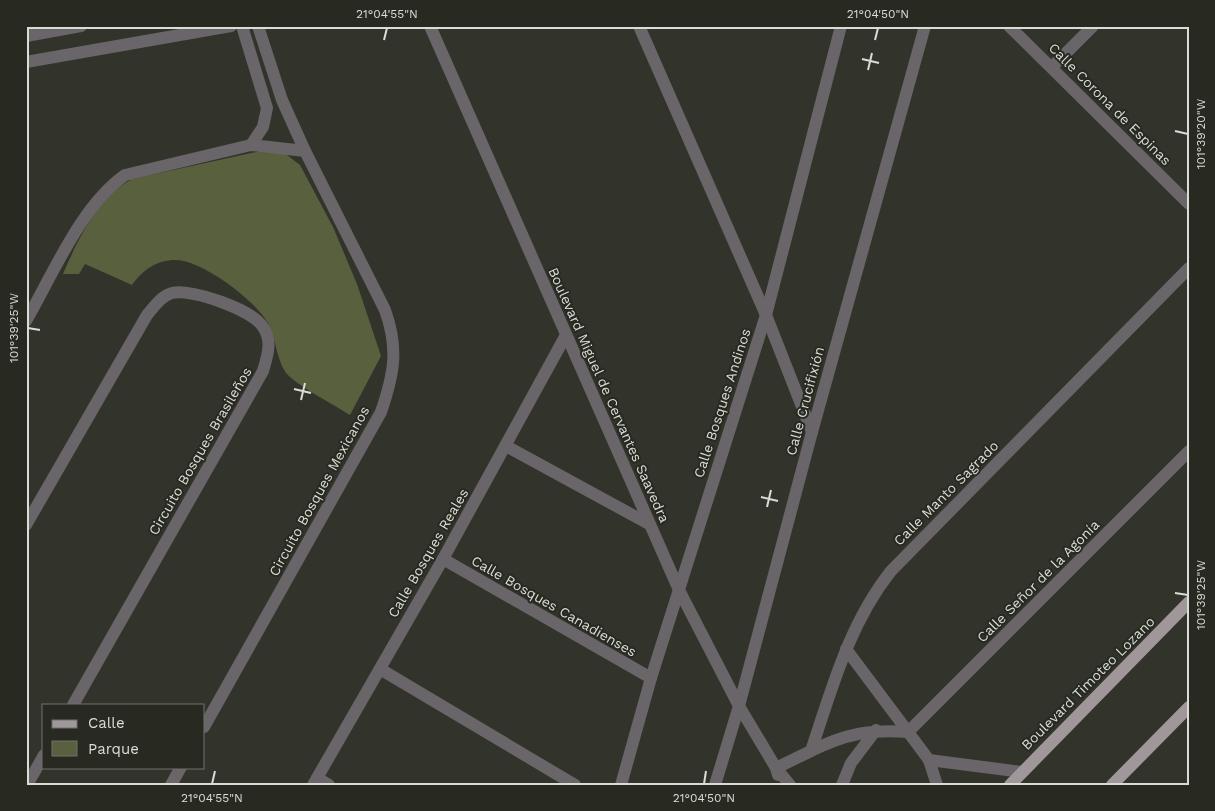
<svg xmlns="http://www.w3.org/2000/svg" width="1215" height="811" font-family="'Work Sans',sans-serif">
<rect width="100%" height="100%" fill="#32342c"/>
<path fill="#59603e" d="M261,151L283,152L300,165L333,227L357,284L381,356L350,415C333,404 303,389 289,376C277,365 276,338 268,323C256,301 202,260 176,260C156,260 143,270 132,285L85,264L79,274H63C78,239 98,197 132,179Z"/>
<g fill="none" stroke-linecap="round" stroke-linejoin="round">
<g stroke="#6a6568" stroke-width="12">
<polyline points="242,26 267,108 263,127 251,145"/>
<polyline points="430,26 679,590 739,706 776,768 790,785"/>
<polyline points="639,26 766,315 812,432"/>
<polyline points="1009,26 1189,204"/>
<polyline points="26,36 81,26"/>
<polyline points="26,62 231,26"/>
<polyline points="1052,67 1093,26"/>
<path d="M26,321C53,274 81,206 125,175L251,145L305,151"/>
<polyline points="506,446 649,524"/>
<path d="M26,525L147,315C154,307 161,296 172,293C191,288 253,310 263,327C273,341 267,357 263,371L73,705"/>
<polyline points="443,559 651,678"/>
<polyline points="846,649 929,760 937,785"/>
<polyline points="380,669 575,785"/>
<path d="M204,727L381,412C394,374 399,349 385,310L305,151L282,100L258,26"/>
<polyline points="908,732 1189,451"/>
<path d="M811,751C845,734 870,729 908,732"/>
<polyline points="929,760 1022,772"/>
<path d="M778,775L776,768L811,751C832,688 849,624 891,571L1189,268"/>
<polyline points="317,778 329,785"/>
<polyline points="27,785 44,755"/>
<polyline points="171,785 181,767"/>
<polyline points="313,785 443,559 566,335"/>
<polyline points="621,785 651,678 766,315 841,26"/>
<polyline points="715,785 739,706 812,432 925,26"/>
<polyline points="842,785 851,763 876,730"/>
</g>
<g stroke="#a0979b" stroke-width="12">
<polyline points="1010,785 1189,602"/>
<polyline points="1112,785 1189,707"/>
</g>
</g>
<path fill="none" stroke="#dadcd6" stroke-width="2" d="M384,40L387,28M875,40L878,28M862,59L879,63M868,70L872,53M1175,131L1188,134M28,328L40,330M294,389L311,393M301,400L305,383M761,497L778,501M767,507L771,490M1175,593L1188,595M212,784L215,771M704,784L706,771"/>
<g text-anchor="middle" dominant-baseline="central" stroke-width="4" stroke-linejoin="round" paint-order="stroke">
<g font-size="14" fill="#dadcd6" stroke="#282a22">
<text transform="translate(1110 104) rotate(45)">Calle Corona de Espinas</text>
<text transform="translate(609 395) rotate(66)">Boulevard Miguel de Cervantes Saavedra</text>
<text transform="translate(805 401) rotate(-75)">Calle Crucifixión</text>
<text transform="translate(722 403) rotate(-72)">Calle Bosques Andinos</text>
<text transform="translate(200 451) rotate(-60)">Circuito Bosques Brasileños</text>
<text transform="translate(319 491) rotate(-61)">Circuito Bosques Mexicanos</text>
<text transform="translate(946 493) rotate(-45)">Calle Manto Sagrado</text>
<text transform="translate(428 553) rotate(-60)">Calle Bosques Reales</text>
<text transform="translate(1038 581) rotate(-45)">Calle Señor de la Agonía</text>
<text transform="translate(554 606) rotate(30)">Calle Bosques Canadienses</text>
<text transform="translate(1088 683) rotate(-45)">Boulevard Timoteo Lozano</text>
</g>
</g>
<rect width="1215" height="811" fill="none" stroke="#282a22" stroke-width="55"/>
<rect x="42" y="704" width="162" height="65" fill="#282a22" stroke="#6f716a"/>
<rect x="52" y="720" width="25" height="8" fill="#a0979b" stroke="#6f716a"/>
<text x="88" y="728" font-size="15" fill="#dadcd6">Calle</text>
<rect x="52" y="741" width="25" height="15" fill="#59603e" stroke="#6f716a"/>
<text x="88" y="754" font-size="15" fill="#dadcd6">Parque</text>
<rect x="28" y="28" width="1160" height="756" fill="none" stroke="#dadcd6" stroke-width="2"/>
<g font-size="12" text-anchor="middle" fill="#dadcd6">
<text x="387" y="18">21°04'55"N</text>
<text x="878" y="18">21°04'50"N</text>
<text transform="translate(1201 134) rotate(-90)" y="4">101°39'20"W</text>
<text transform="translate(14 328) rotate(-90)" y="4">101°39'25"W</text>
<text transform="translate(1201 595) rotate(-90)" y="4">101°39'25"W</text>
<text x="212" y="802">21°04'55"N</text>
<text x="704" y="802">21°04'50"N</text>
</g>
</svg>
